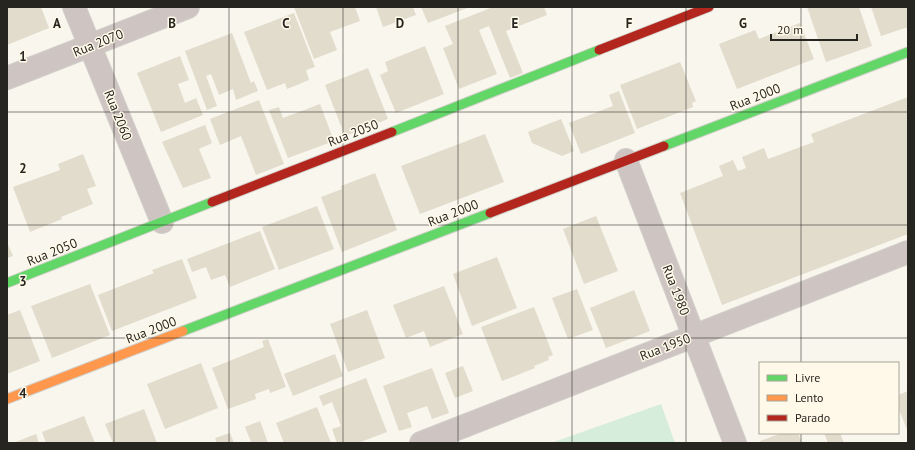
<svg xmlns="http://www.w3.org/2000/svg" width="915" height="450" font-family="'PT Sans',sans-serif">
<rect width="100%" height="100%" fill="#f9f6ee"/>
<polygon fill="#d7eddc" points="661,404 675,443 551,443"/>
<g fill="#e1dccc">
<polygon points="7,7 41,7 49,28 7,45"/>
<polygon points="294,7 355,7 360,21 330,32 337,50 314,59"/>
<polygon points="376,7 413,7 416,15 383,27"/>
<polygon points="421,7 470,7 428,23"/>
<polygon points="493,7 544,7 547,15 506,31 523,73 510,78 489,26 479,30 497,74 459,89 443,48 453,44 445,26"/>
<polygon points="807,7 859,7 872,46 826,62"/>
<polygon points="871,7 908,7 908,27 881,36"/>
<polygon points="294,13 315,67 306,70 309,80 287,89 285,83 267,90 244,32"/>
<polygon points="800,23 814,59 737,89 719,44 755,30 759,39"/>
<polygon points="232,33 251,83 254,81 258,91 236,100 233,89 219,95 211,74 206,76 217,106 207,110 185,51"/>
<polygon points="425,46 444,94 396,113 380,75 388,71 385,62"/>
<polygon points="180,56 189,80 178,84 185,103 196,98 203,115 161,132 137,73"/>
<polygon points="680,62 696,101 692,103 693,107 637,129 620,85"/>
<polygon points="368,68 388,119 345,136 325,85"/>
<polygon points="619,91 635,133 581,154 569,123 613,106 609,95"/>
<polygon points="908,97 908,234 722,305 680,193 723,176 719,166 733,160 738,171 746,168 742,157 764,148 768,159 814,142 811,134"/>
<polygon points="259,100 284,164 256,175 241,136 220,145 210,119"/>
<polygon points="320,104 334,141 288,158 269,110 279,107 283,118"/>
<polygon points="561,119 574,151 562,156 532,143 528,132"/>
<polygon points="205,125 212,143 199,149 211,178 183,188 162,142"/>
<polygon points="485,134 504,182 420,214 401,166"/>
<polygon points="83,154 96,186 87,189 93,204 61,217 62,219 30,232 13,187 60,170 58,164"/>
<polygon points="375,173 397,230 342,252 321,197 342,189 341,186"/>
<polygon points="317,206 334,249 279,270 262,227"/>
<polygon points="596,216 618,271 584,284 563,229"/>
<polygon points="260,231 275,269 230,287 225,275 211,280 206,267 192,272 187,259"/>
<polygon points="7,242 13,256 7,258"/>
<polygon points="497,257 517,308 472,326 453,274"/>
<polygon points="182,259 197,298 112,331 98,295 154,273 152,270"/>
<polygon points="90,284 110,335 52,358 31,306"/>
<polygon points="444,286 463,334 430,347 424,331 406,338 393,305"/>
<polygon points="577,289 593,330 568,339 552,298"/>
<polygon points="634,290 650,331 606,348 590,308"/>
<polygon points="534,307 553,355 548,357 549,360 534,366 535,368 502,381 481,327"/>
<polygon points="20,310 40,361 7,374 7,315"/>
<polygon points="367,310 385,358 348,372 330,324"/>
<polygon points="268,339 286,387 270,393 269,389 255,394 256,399 228,409 212,368 264,347 262,341"/>
<polygon points="335,354 343,376 293,396 284,374"/>
<polygon points="201,363 218,408 165,429 147,384"/>
<polygon points="463,366 473,391 455,398 445,373"/>
<polygon points="432,368 449,413 432,419 427,406 407,413 412,427 399,431 383,386"/>
<polygon points="366,378 387,432 358,443 337,443 332,429 341,426 332,402 323,406 319,396"/>
<polygon points="908,391 908,432 898,407 898,395"/>
<polygon points="317,407 331,443 284,443 276,423"/>
<polygon points="144,409 157,443 113,443 105,424"/>
<polygon points="84,416 95,443 46,443 42,432"/>
<polygon points="260,421 268,443 248,443 251,442 245,427"/>
<polygon points="230,433 234,443 217,443 215,438"/>
<polygon points="782,433 798,433 802,443 761,443 760,441"/>
<polygon points="824,433 840,433 844,443 828,443"/>
<polygon points="36,434 39,443 13,443"/>
</g>
<g fill="none" stroke-linecap="round" stroke-linejoin="round">
<defs>
<g id="street">
<polyline points="74,7 162,222"/>
<polyline points="7,78 188,7"/>
<polyline points="626,160 735,443"/>
<polyline points="421,443 908,252"/>
</g>
<g id="fast">
<polyline points="392,132 599,50"/>
<polyline points="664,146 908,52"/>
<polyline points="7,283 212,202"/>
<polyline points="183,331 490,213"/>
</g>
<polyline id="slow" points="7,399 183,331"/>
<g id="jam">
<polyline points="599,50 709,7"/>
<polyline points="212,202 392,132"/>
<polyline points="490,213 664,146"/>
</g>
</defs>
<use href="#street" stroke="#d2d0ca" stroke-width="24"/>
<use href="#fast" stroke="#d2d0ca" stroke-width="11"/>
<use href="#slow" stroke="#d2d0ca" stroke-width="11"/>
<use href="#jam" stroke="#d2d0ca" stroke-width="11"/>
<use href="#street" stroke="#cec4c2" stroke-width="22"/>
<use href="#fast" stroke="#63d668" stroke-width="9"/>
<use href="#slow" stroke="#ff974d" stroke-width="9"/>
<use href="#jam" stroke="#b3261e" stroke-width="9"/>
</g>
<path fill="none" stroke="#27251f" stroke-width="1" stroke-opacity="0.55" d="M114,7V443M229,7V443M343,7V443M458,7V443M572,7V443M686,7V443M801,7V363M7,112H908M7,225H908M7,338H908M801,433V443"/>
<g text-anchor="middle" dominant-baseline="central" stroke-width="3" stroke-linejoin="round" paint-order="stroke">
<g font-size="13" fill="#27251f" stroke="#fef9e9">
<text transform="translate(98 43) rotate(-22)">Rua 2070</text>
<text transform="translate(755 97) rotate(-21)">Rua 2000</text>
<text transform="translate(118 115) rotate(68)">Rua 2060</text>
<text transform="translate(353 133) rotate(-21)">Rua 2050</text>
<text transform="translate(453 213) rotate(-21)">Rua 2000</text>
<text transform="translate(52 252) rotate(-22)">Rua 2050</text>
<text transform="translate(676 290) rotate(69)">Rua 1980</text>
<text transform="translate(151 330) rotate(-21)">Rua 2000</text>
<text transform="translate(665 347) rotate(-21)">Rua 1950</text>
</g>
</g>
<g font-size="13" text-anchor="middle" font-weight="bold" fill="#27251f" stroke="#fef9e9" stroke-width="3" stroke-linejoin="round" paint-order="stroke">
<text x="57" y="28">A</text>
<text x="172" y="28">B</text>
<text x="286" y="28">C</text>
<text x="400" y="28">D</text>
<text x="515" y="28">E</text>
<text x="629" y="28">F</text>
<text x="743" y="28">G</text>
<text x="23" y="61">1</text>
<text x="23" y="173">2</text>
<text x="23" y="286">3</text>
<text x="23" y="398">4</text>
</g>
<rect width="915" height="450" fill="none" stroke="#27251f" stroke-width="16"/>
<rect x="759" y="362" width="140" height="72" fill="#fef9e9" stroke="#a8a498"/>
<rect x="767" y="375" width="20" height="6" fill="#63d668" stroke="#a8a498"/>
<text x="795" y="382" font-size="12" fill="#27251f">Livre</text>
<rect x="767" y="395" width="20" height="6" fill="#ff974d" stroke="#a8a498"/>
<text x="795" y="402" font-size="12" fill="#27251f">Lento</text>
<rect x="767" y="415" width="20" height="6" fill="#b3261e" stroke="#a8a498"/>
<text x="795" y="422" font-size="12" fill="#27251f">Parado</text>
<path d="M771 34v6h86v-6" fill="none" stroke="#27251f" stroke-width="2"/>
<text x="777" y="34" font-size="12" fill="#27251f" stroke="#fef9e9" stroke-width="3" paint-order="stroke">20 m</text>
</svg>
